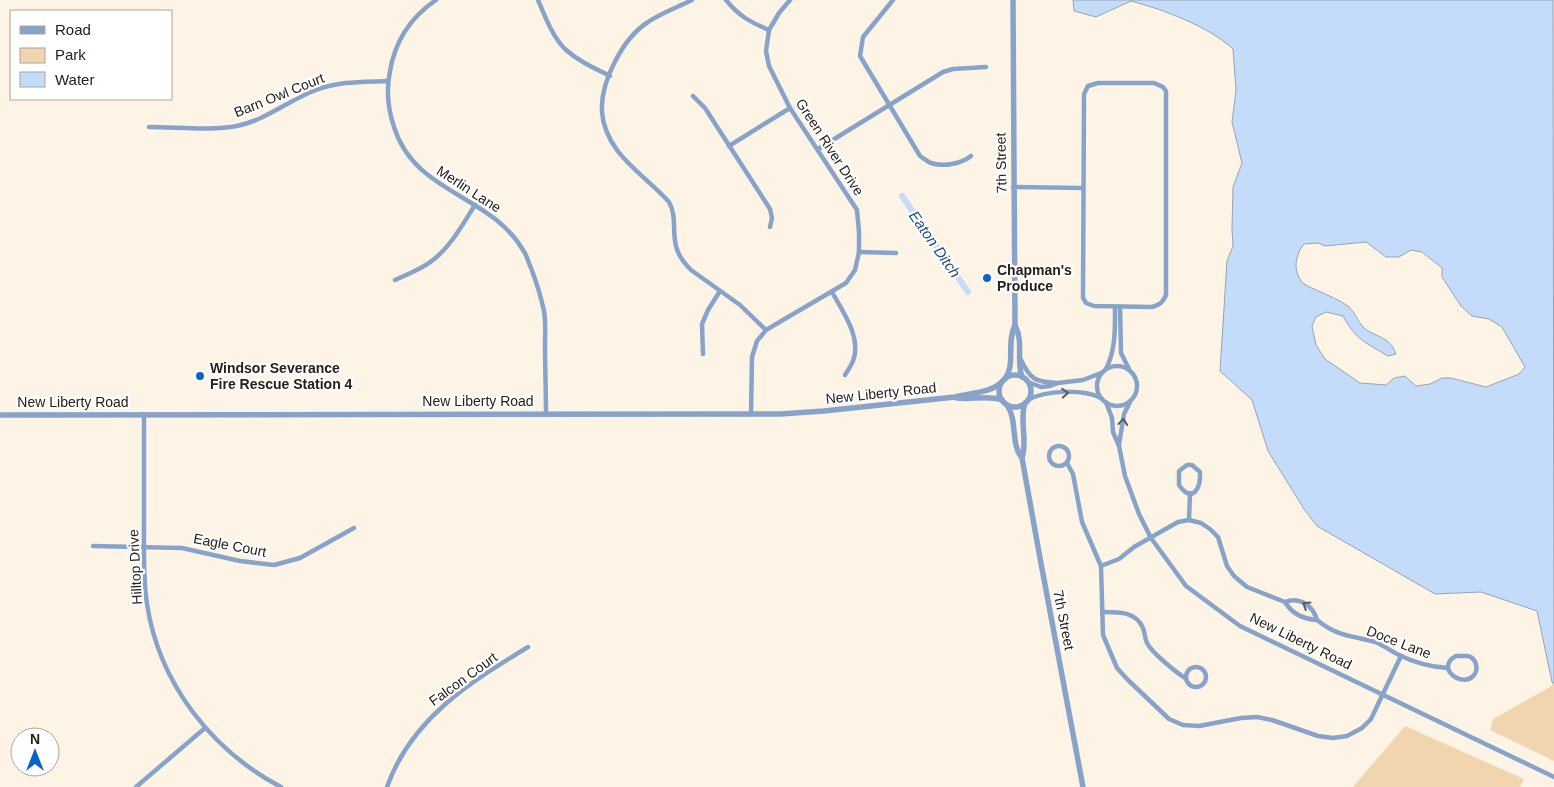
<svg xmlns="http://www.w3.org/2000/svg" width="1554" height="787" font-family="Arial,sans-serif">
<rect width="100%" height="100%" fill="#fef4e6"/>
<g fill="#f0d5ae">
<polygon points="1554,682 1554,761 1490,730 1493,719 1550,687"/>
<polygon points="1405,726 1524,779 1520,787 1353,787"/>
</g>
<path fill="#c5dbfa" stroke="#95a3b7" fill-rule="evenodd" d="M1073,0H1553L1554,684L1552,682L1537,611L1481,592L1435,594L1317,526L1304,509L1268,451L1252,400L1220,371L1227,261L1233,246L1232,229L1233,187L1242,163L1232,122L1236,90L1233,49C1208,26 1164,10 1131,1L1096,17L1074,11ZM1366,242L1386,257H1399L1411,250L1422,252L1442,268V277L1461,306L1472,316L1489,319L1502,327L1525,367L1519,374L1486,387L1451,378H1442L1430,384L1416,386L1405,376L1394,378L1386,385L1360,383L1325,359L1316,345L1312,326L1316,317L1326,312L1343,316C1356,340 1366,343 1388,356L1396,354C1390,335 1374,338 1362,326C1357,320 1355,312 1349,307C1339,298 1307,288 1302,282C1298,277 1296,271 1296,264C1297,256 1299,250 1304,244L1318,243L1325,246Z"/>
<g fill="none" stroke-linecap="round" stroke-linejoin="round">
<polyline stroke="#c5dbfa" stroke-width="6" points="902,196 968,292"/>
<g stroke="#88a3c9" stroke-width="4.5">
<path d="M436,0C411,17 395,42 390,71C386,90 388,109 394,127C415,194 490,194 523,250C527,255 528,262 531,268C536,281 541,297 544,311C546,322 545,334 545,345C545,368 546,391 546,414"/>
<path d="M538,0C545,16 552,36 565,49C578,61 594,68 610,76"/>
<path d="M692,0C678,7 661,13 648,22C623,38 600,82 602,112C603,126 609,139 617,150C630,168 654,185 669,202C677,216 672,231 676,246C678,255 684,263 691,270L740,305L766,330"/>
<path d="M726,0C739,16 750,22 769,30"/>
<path d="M893,0L863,37L860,56L920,156C923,158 927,161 931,163C943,167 961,164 971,156"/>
<path d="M1098,83H1154L1163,87L1166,91V295C1163,302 1160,305 1152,307L1094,306L1086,303L1083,298L1084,94L1088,86Z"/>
<polyline points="693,96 705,108 770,209 772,218 770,227"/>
<path d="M149,127C177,127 210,131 237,126C266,120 289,100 316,90C339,81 364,82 388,81"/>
<polyline points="729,146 790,108"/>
<polyline points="818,149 943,72 953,69 986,67"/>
<polyline points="1013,187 1083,188"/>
<polyline points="859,252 896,253"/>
<path d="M395,280C408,274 422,269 433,260C451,246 463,224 475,205"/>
<path d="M832,292C843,312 862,338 853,361C851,366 848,370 845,375"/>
<polyline points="1120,307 1121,353 1129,369"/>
<polyline points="703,354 702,324 708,310 720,291"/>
<path d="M1021,360C1030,379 1035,382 1057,383"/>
<circle cx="1117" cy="386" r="20"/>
<path d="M1106,369C1116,349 1115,328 1115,307"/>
<polyline points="1028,382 1041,387 1050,386 1058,383 1083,380 1101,373"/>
<path d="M1028,400C1045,390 1083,389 1101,398"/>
<polyline points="1106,402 1112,418 1113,432 1119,446 1125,476 1139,514 1151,538 1186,586 1240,626 1554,777"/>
<path d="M144,414C144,451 144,488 144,524C144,551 143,578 147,604C159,683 211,750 281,787"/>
<polyline points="751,414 752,357 757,341 766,330 846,283 855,270 859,252 859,232 857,210 790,108 769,66 766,51 769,30 779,13 790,0"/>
<polyline points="1119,445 1124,414 1130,402"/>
<circle cx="1059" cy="456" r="10"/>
<polyline points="1067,463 1073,474 1082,522 1101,566 1103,635 1117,668 1127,679 1169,719 1183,725 1199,726 1241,718 1257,717 1272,720 1318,736 1333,738 1347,736 1362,728 1371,719 1401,656"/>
<path d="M1187,465H1192L1200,472C1201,489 1192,504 1179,485V471Z"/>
<polyline points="1189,520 1190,493"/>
<polyline points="93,546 182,548 240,561 274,565 300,558 354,528"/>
<path d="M1101,566L1119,559L1134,547L1178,522L1189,520L1201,523L1210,529L1218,537L1227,566L1234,576L1247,587L1285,602C1300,596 1313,606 1317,620C1303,619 1292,614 1285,602"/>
<path d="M1102,612C1117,612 1136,611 1143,628C1145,633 1145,639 1147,643C1152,653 1176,672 1185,678"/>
<path d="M1317,620C1338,637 1350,635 1375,642C1383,645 1391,651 1399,655C1415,663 1430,667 1448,668"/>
<path d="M1456,656C1460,656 1464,656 1468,656C1476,658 1479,669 1474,675C1463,689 1434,668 1456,656Z"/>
<circle cx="1196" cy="677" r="10"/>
<polyline points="136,787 205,728"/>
<path d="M387,787C411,719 469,683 528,647"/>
</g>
<g stroke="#88a3c9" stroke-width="5.5">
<path d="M1015,325C1024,342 1016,360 1022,377"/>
<circle cx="1015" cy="391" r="16"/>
<path d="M1005,379C1016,364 1006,343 1015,325L1013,0"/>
<path d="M957,398C972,400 988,395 1002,400"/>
<path d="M1025,403C1019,421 1028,440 1022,458L1040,558L1083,787"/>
<path d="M1007,405C1018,421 1010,443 1022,458"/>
<path d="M0,415L780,414L824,411L955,397C972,392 989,394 1002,382"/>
</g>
</g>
<defs><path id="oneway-chevron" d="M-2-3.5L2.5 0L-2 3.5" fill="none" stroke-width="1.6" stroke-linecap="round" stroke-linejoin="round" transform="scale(1.25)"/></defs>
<g stroke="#525c69">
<use href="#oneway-chevron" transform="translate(1065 393) rotate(-5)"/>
<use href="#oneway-chevron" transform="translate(1123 422) rotate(-85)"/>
<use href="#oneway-chevron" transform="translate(1306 605) rotate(-148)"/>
</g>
<g fill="#0864cd" stroke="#fff" stroke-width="2">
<circle cx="987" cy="278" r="5"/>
<circle cx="200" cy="376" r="5"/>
</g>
<g text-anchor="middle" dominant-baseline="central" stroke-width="4.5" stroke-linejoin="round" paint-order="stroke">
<g font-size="14" fill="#26211b" stroke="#fff">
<text transform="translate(279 95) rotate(-22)">Barn Owl Court</text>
<text transform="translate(830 147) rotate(57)">Green River Drive</text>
<text transform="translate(1001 163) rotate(-91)">7th Street</text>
<text transform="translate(469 189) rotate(33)">Merlin Lane</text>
<text transform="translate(881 393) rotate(-6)">New Liberty Road</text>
<text x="478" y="401">New Liberty Road</text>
<text x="73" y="402">New Liberty Road</text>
<text transform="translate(230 545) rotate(11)">Eagle Court</text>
<text transform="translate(135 567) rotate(-93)">Hilltop Drive</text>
<text transform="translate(1064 620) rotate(79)">7th Street</text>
<text transform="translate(1301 641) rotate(26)">New Liberty Road</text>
<text transform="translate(1399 642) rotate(21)">Doce Lane</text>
<text transform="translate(463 679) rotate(-36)">Falcon Court</text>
</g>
<g font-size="14" font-weight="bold" fill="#26211b" stroke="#fff" text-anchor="start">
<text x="997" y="270">Chapman's<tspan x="997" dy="16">Produce</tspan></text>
<text x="210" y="368">Windsor Severance<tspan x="210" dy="16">Fire Rescue Station 4</tspan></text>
</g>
<g font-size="15" font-style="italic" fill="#224d8a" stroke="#fff">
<text transform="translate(935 244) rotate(55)">Eaton Ditch</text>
</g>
</g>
<rect x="10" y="10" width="162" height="90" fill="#ffffff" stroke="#a8a6a4"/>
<rect x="20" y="26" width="25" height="8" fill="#88a3c9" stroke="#a8a6a4"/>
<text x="55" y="35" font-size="15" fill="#26211b">Road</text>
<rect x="20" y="48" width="25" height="15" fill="#f0d5ae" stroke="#a8a6a4"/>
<text x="55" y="60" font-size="15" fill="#26211b">Park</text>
<rect x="20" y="72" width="25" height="15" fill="#c5dbfa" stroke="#a8a6a4"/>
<text x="55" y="85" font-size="15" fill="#26211b">Water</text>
<g transform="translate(35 752)"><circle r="24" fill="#ffffff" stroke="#a8a6a4"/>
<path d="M0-4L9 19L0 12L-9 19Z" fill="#0864cd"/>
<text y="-8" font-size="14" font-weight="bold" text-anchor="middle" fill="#26211b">N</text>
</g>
</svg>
